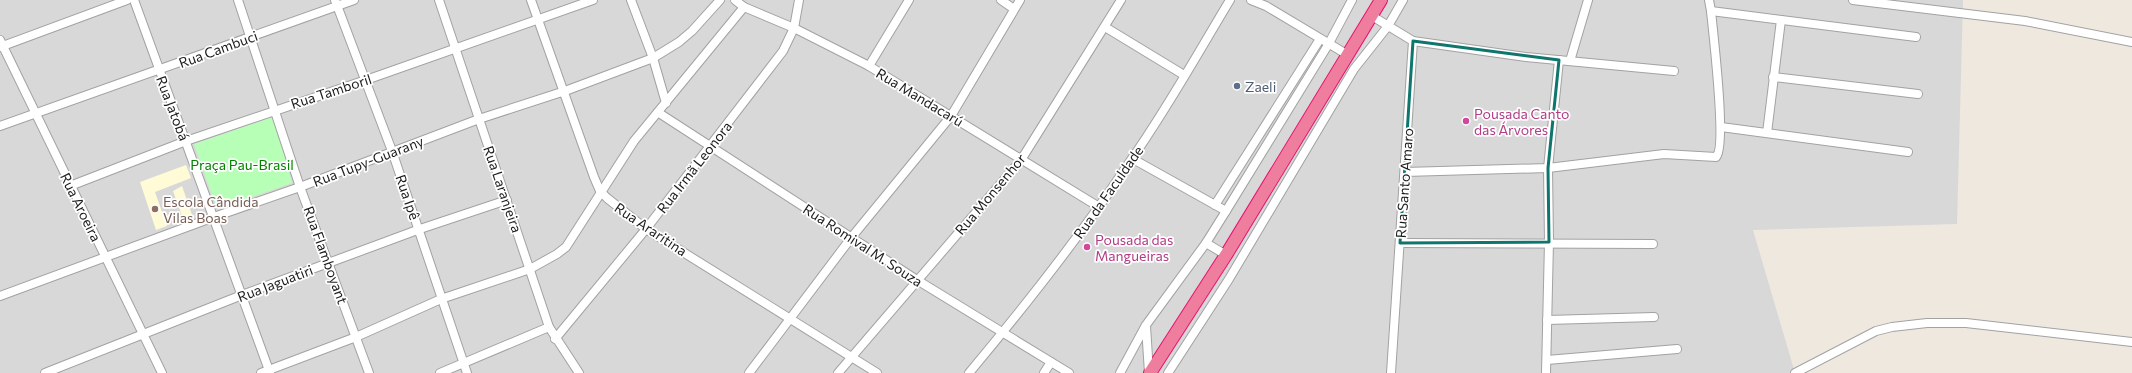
<svg xmlns="http://www.w3.org/2000/svg" width="2132" height="373" font-family="Commissioner,sans-serif">
<rect width="100%" height="100%" fill="#eee8df"/>
<polygon fill="#d9d8d8" points="0,0 1963,0 1957,224 1753,230 1795,373 0,373"/>
<g fill="#fffbd7">
<polygon points="186,165 191,178 155,192 167,226 156,230 140,182"/>
<polygon points="182,186 193,218 184,221 173,191"/>
</g>
<polygon fill="#b7ffb6" points="273,117 292,183 217,209 194,144"/>
<g fill="none" stroke-linecap="round" stroke-linejoin="round">
<defs>
<g id="minor">
<polyline points="134,0 270,373"/>
<polyline points="238,0 300,187 369,373"/>
<polyline points="335,0 392,151 467,373"/>
<polyline points="439,0 549,327 579,373"/>
<polyline points="531,0 594,177 600,191 607,198 646,229 877,373"/>
<polyline points="631,0 653,58 666,103"/>
<polyline points="735,0 744,7 794,28 869,66 1099,207"/>
<polyline points="1001,0 1014,9"/>
<polyline points="1251,0 1266,6 1348,55"/>
<polyline points="1853,0 2025,21 2132,42"/>
<polyline points="1711,11 1916,37"/>
<polyline points="1372,16 1413,41 1391,373"/>
<polyline points="1105,27 1184,75"/>
<polyline points="0,40 162,373"/>
<polyline points="1413,41 1526,57 1674,71"/>
<polyline points="0,47 127,0"/>
<polyline points="1570,61 1588,0"/>
<polyline points="869,66 909,0"/>
<polyline points="1773,77 1918,94"/>
<polyline points="659,113 917,280 1069,373"/>
<polyline points="0,126 354,0"/>
<polyline points="1721,127 1908,152"/>
<polyline points="1767,133 1781,20"/>
<polyline points="1133,159 1226,211"/>
<path d="M1405,172L1548,168L1664,154L1716,157C1727,147 1713,32 1711,11L1709,0"/>
<polyline points="70,186 186,141 366,80 593,0"/>
<polyline points="1215,205 1320,39"/>
<polyline points="1206,243 1226,255"/>
<polyline points="1400,243 1653,244"/>
<polyline points="0,296 214,217 300,187 479,119 565,91 653,58 679,42 692,31 720,0"/>
<polyline points="1547,320 1654,317"/>
<polyline points="1146,326 1149,373"/>
<polyline points="555,339 646,229 783,51 794,28 799,0"/>
<polyline points="1547,360 1677,349"/>
<polyline points="45,373 242,295 420,229 507,200"/>
<polyline points="261,373 356,337 441,299 530,269 557,254 566,247 634,141 744,7"/>
<polyline points="440,373 549,327"/>
<polyline points="749,373 851,238 951,116 1020,0"/>
<polyline points="838,373 1021,160 1121,0"/>
<path d="M969,373C1026,305 1082,234 1131,160C1167,109 1198,53 1230,0"/>
<polyline points="1044,373 1051,362"/>
<polyline points="1120,373 1146,325 1206,243 1226,211 1328,45 1352,0"/>
<polyline points="1168,373 1229,279 1354,69 1388,26 1403,0"/>
<polyline points="1546,373 1549,242 1548,168 1559,60"/>
<polyline points="1795,373 1876,331 1892,327 1927,323 1966,323 2132,342"/>
</g>
<polyline id="highway" points="1150,373 1226,255 1381,0"/>
</defs>
<use href="#minor" stroke="#a2a2a2" stroke-width="10"/>
<use href="#highway" stroke="#e71271" stroke-width="14"/>
<use href="#minor" stroke="#fff" stroke-width="8"/>
<use href="#highway" stroke="#ef7e9e" stroke-width="12"/>
</g>
<path fill="none" stroke="#0f766e" stroke-width="3" stroke-linejoin="round" d="M1413,41L1559,60L1548,168L1549,242L1400,243Z"/>
<circle fill="#5c6f8a" stroke="#fff" stroke-width="1.5" cx="1237" cy="86" r="4"/>
<g fill="#d1479c" stroke="#fff" stroke-width="1.5">
<circle cx="1466" cy="121" r="4"/>
<circle cx="1087" cy="247" r="4"/>
</g>
<circle fill="#8d6e63" stroke="#fff" stroke-width="1.5" cx="155" cy="209" r="4"/>
<g text-anchor="middle" dominant-baseline="central" stroke-width="3.5" stroke-linejoin="round" paint-order="stroke">
<g font-size="14" fill="#1b1b1b" stroke="#fff">
<text transform="translate(218 49) rotate(-20)">Rua Cambuci</text>
<text transform="translate(331 91) rotate(-18)">Rua Tamboril</text>
<text transform="translate(920 97) rotate(31)">Rua Mandacarú</text>
<text transform="translate(173 108) rotate(69)">Rua Jatobá</text>
<text transform="translate(368 161) rotate(-21)">Rua Tupy-Guarany</text>
<text transform="translate(694 167) rotate(-52)">Rua Irmã Leonora</text>
<text transform="translate(1404 183) rotate(-86)">Rua Santo Amaro</text>
<text transform="translate(503 189) rotate(71)">Rua Laranjeira</text>
<text transform="translate(1108 192) rotate(-55)">Rua da Faculdade</text>
<text transform="translate(990 194) rotate(-50)">Rua Monsenhor</text>
<text transform="translate(408 197) rotate(71)">Rua Ipê</text>
<text transform="translate(81 207) rotate(64)">Rua Aroeira</text>
<text transform="translate(651 229) rotate(34)">Rua Araritina</text>
<text transform="translate(863 245) rotate(33)">Rua Romival M. Souza</text>
<text transform="translate(326 255) rotate(70)">Rua Flamboyant</text>
<text transform="translate(275 283) rotate(-21)">Rua Jaguatiri</text>
</g>
<g font-size="14" fill="#4e5e75" stroke="#fff" text-anchor="start">
<text x="1245" y="86">Zaeli</text>
</g>
<g font-size="14" fill="#b23c85" stroke="#fff" text-anchor="start">
<text x="1474" y="113">Pousada Canto<tspan x="1474" dy="16">das Árvores</tspan></text>
<text x="1095" y="239">Pousada das<tspan x="1095" dy="16">Mangueiras</tspan></text>
</g>
<g font-size="14" fill="#038200" stroke="#fff">
<text x="242" y="164">Praça Pau-Brasil</text>
</g>
<g font-size="14" fill="#785e54" stroke="#fff" text-anchor="start">
<text x="163" y="201">Escola Cândida<tspan x="163" dy="16">Vilas Boas</tspan></text>
</g>
</g>
</svg>
